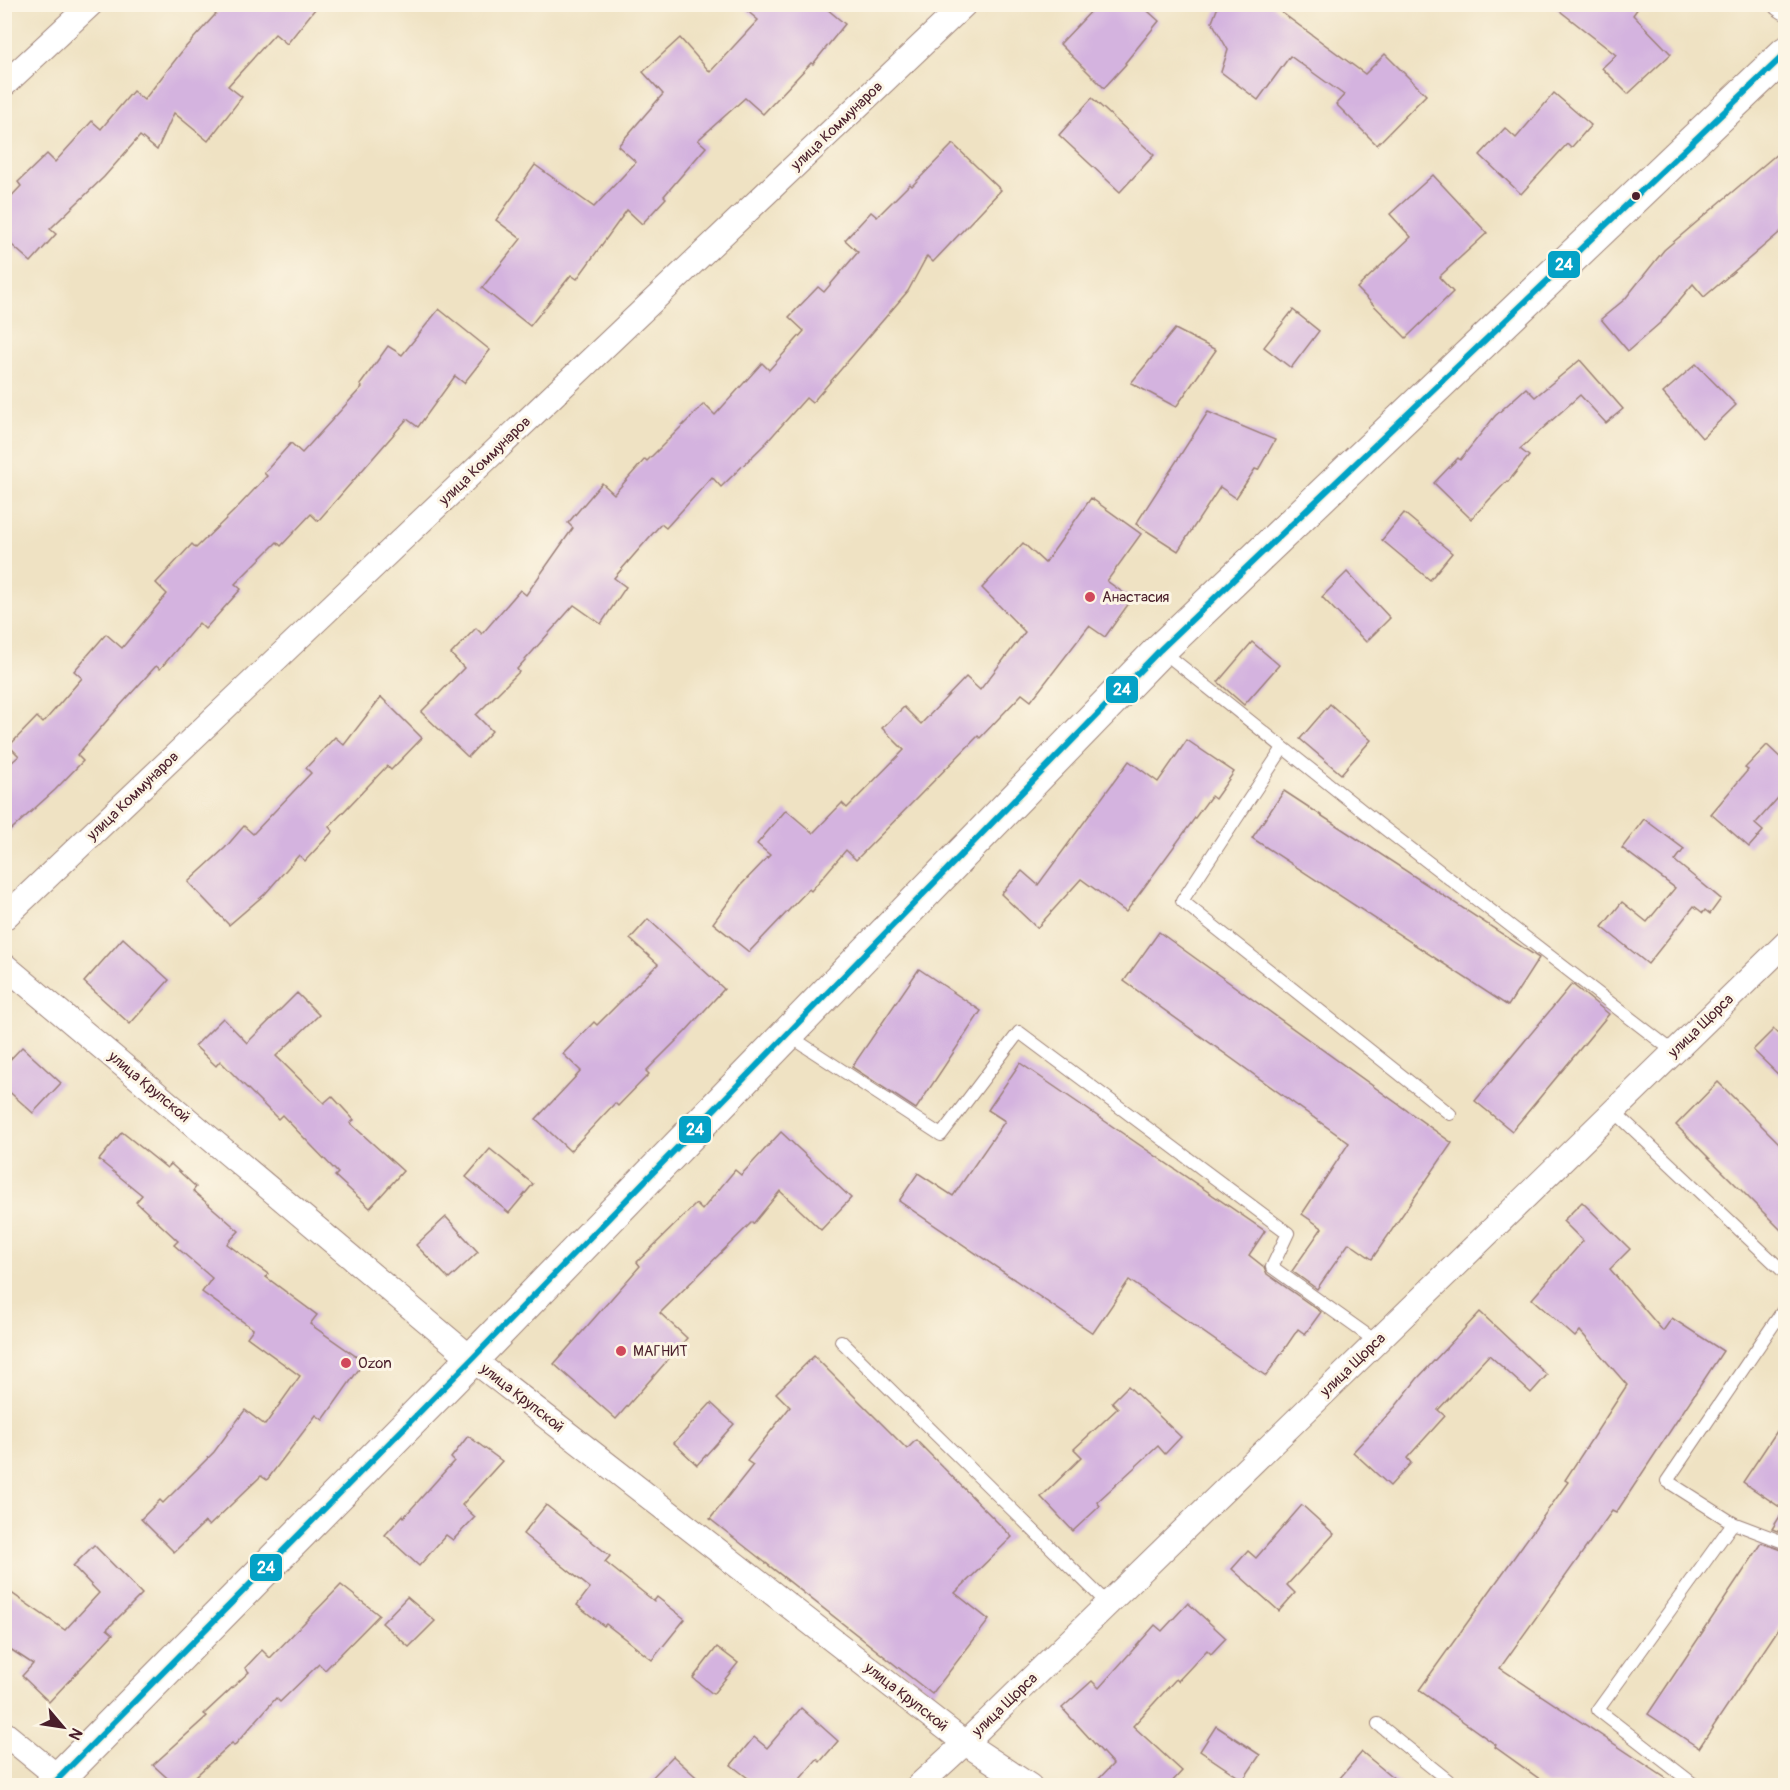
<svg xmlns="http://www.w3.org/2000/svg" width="1790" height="1790" font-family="Pangolin,sans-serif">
<rect width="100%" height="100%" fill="#fcf5e5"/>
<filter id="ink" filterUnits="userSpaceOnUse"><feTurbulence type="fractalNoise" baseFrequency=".0167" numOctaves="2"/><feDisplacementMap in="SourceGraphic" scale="12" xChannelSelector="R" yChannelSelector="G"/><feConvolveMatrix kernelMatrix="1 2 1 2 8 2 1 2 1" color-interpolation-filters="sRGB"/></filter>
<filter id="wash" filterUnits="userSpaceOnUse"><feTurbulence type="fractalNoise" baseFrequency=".008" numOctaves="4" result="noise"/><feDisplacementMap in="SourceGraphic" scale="24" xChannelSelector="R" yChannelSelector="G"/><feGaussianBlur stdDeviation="1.35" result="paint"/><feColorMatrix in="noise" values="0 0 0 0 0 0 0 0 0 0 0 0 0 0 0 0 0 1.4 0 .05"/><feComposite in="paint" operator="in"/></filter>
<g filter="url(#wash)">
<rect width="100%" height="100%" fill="#efe2c3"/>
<g id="blocks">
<g fill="#d4b3df">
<polygon points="225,4 319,4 287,44 275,34 228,86 242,97 208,141 174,113 157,150 140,136 104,177 50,229 56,234 31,262 4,238 4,204 21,186 18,182 47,154 55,162 92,121 101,129 133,91 144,100 183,50"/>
<polygon points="739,4 821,4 845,24 813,64 811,63 763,114 745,98 698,140 706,147 664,196 666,198 642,224 627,210 577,279 571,275 530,326 482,288 521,239 496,220 535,165 594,207 636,162 618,146 663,94 643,72 680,38 710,72 758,20"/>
<polygon points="1098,4 1140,4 1159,21 1125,63 1126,64 1104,88 1060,44"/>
<polygon points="1219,4 1270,4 1365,74 1385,54 1426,95 1377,145 1336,104 1344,95 1290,56 1258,100 1221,72 1228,50 1212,22"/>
<polygon points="1551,4 1641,4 1633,15 1671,54 1628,94 1602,68 1616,55"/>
<polygon points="1554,93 1591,125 1571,148 1567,144 1521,194 1480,155 1505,128 1516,138"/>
<polygon points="1092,98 1154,155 1120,192 1059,135"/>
<polygon points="953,144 1001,190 933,262 927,256 908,291 812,403 806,398 766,443 721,487 712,477 666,528 661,524 614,578 626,587 601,624 574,605 517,669 519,672 476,715 492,731 468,757 421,712 464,668 451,654 476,628 482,634 520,590 526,595 573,528 568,523 602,483 614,494 645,459 647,461 704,404 715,415 762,363 769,370 804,331 789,317 818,287 824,292 858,252 845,240 871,212 877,217 910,184 912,186"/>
<polygon points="1785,147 1785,228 1704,297 1693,284 1660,323 1628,351 1601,319 1625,299 1664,250"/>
<polygon points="1433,175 1487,233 1439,277 1453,292 1406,338 1357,288 1411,237 1390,214"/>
<polygon points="439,309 490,350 464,383 455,376 418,427 407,419 318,521 311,514 281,546 277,542 235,584 241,589 205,629 199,623 160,669 156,666 118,708 77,755 83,761 55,790 4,836 4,769 19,756 9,746 37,717 43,723 82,678 74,671 106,634 122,648 167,594 156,583 192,544 196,548 234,511 267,476 264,473 291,443 302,453 362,387 360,385 388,346 402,355"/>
<polygon points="1293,310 1319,331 1291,368 1264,347"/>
<polygon points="1175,329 1216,350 1176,407 1131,383"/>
<polygon points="1580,360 1623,409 1606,423 1580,395 1520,449 1529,456 1508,482 1507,481 1471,519 1434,483 1458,458 1460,460 1495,416 1526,388 1535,397"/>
<polygon points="1696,364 1736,405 1702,438 1663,393"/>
<polygon points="1208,412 1275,440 1258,470 1255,469 1236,498 1220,487 1178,551 1136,524"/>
<polygon points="1091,498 1141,534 1107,581 1132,599 1105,637 1089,626 1031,701 1022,694 980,738 978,736 856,860 846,850 811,891 809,889 749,952 713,923 741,885 770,855 757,844 786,810 813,833 842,803 847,808 904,750 882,728 904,707 921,724 966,677 980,690 1025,632 982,588 1023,543 1045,563"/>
<polygon points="1404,513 1452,553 1430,580 1382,540"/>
<polygon points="1347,572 1390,618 1366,642 1322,597"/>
<polygon points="1252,642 1279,665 1244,705 1218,682"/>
<polygon points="381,697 422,738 391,770 387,766 329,827 333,831 305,861 299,855 265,894 229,925 188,882 225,848 244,826 253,834 311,773 306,768 335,737 344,745"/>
<polygon points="1330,704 1371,740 1341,774 1300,739"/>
<polygon points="1187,740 1234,772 1215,799 1211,796 1126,912 1081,879 1037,928 1001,894 1022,871 1038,885 1129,761 1158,782"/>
<polygon points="1767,745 1785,762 1785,790 1755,824 1763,831 1749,847 1711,814 1748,770 1745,768"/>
<polygon points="1284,791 1539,958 1508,1006 1252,838"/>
<polygon points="1644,819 1684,849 1675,861 1721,899 1710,914 1705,910 1703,913 1694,906 1648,964 1602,927 1622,902 1647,922 1675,888 1622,848"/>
<polygon points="648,919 724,989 685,1032 646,1071 649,1074 618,1106 615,1103 570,1151 536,1119 581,1071 563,1054 594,1022 597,1025 658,964 630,939"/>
<polygon points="1159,932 1452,1143 1372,1259 1349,1243 1317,1289 1292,1271 1322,1228 1302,1214 1349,1143 1124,981"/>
<polygon points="123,938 169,980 130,1024 84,982"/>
<polygon points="919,969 981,1011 916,1109 852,1067"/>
<polygon points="1572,984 1609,1014 1512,1131 1475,1101"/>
<polygon points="297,993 319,1015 276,1056 324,1103 332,1096 354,1120 350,1123 403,1171 370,1208 335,1176 338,1173 282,1115 278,1119 220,1061 216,1066 195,1046 223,1018 247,1043"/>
<polygon points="1774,1029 1785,1040 1785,1081 1753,1050"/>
<polygon points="22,1047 61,1083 33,1113 4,1087 4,1066"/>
<polygon points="1020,1063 1265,1231 1249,1255 1264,1267 1267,1274 1321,1312 1305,1334 1298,1329 1266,1376 1129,1280 1093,1333 899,1201 918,1173 953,1196 1005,1121 988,1110"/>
<polygon points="1718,1082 1785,1149 1785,1234 1676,1125"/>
<polygon points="122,1132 167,1168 171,1164 196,1187 193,1191 239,1231 227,1244 268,1274 266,1277 317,1315 310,1324 364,1362 323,1420 316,1415 267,1480 261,1476 209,1526 205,1522 174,1552 141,1519 160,1500 163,1503 214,1452 245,1410 265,1425 300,1376 247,1337 253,1329 202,1292 212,1278 174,1245 178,1241 136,1202 142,1195 99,1160"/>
<polygon points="781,1132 851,1198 821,1230 780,1191 753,1224 752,1222 660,1313 687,1338 616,1419 554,1364 640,1266 637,1262 696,1204 702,1210 735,1170 741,1175"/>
<polygon points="490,1149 533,1184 509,1213 466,1177"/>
<polygon points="1582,1202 1630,1249 1610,1269 1663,1331 1672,1318 1723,1351 1616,1513 1612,1511 1500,1668 1676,1785 1548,1785 1495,1747 1496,1745 1419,1690 1568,1482 1565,1480 1627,1385 1580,1331 1575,1337 1532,1299 1583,1241 1563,1221"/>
<polygon points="446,1217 478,1252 449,1279 416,1245"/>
<polygon points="1480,1312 1547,1375 1531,1393 1489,1355 1438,1410 1445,1416 1407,1458 1411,1463 1390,1486 1353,1452 1395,1407 1417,1379"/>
<polygon points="814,1356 907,1449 916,1440 1012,1537 955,1593 989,1620 932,1694 710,1519 753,1465 747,1461 790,1407 776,1393"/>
<polygon points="1128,1386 1181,1437 1165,1454 1158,1446 1097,1502 1100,1506 1073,1531 1041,1497 1082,1457 1074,1449 1118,1408 1112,1402"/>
<polygon points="711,1403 734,1424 697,1465 674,1443"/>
<polygon points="1785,1419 1785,1534 1772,1529 1784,1510 1743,1482"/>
<polygon points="468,1436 502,1461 462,1505 475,1517 453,1540 446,1535 419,1566 385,1535 403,1515 404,1517 454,1461 451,1458"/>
<polygon points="546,1505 610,1556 605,1562 654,1601 657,1597 685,1619 652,1660 606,1624 604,1626 577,1605 590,1588 523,1534"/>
<polygon points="1302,1505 1334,1534 1287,1585 1295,1593 1279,1611 1232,1569 1248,1551 1256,1558"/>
<polygon points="1762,1543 1785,1551 1785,1619 1699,1748 1648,1714"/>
<polygon points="94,1545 142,1594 107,1629 113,1634 49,1702 22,1676 33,1664 4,1645 4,1588 65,1630 99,1593 73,1566"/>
<polygon points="341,1585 379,1615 325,1670 319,1664 280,1702 276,1698 234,1746 232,1743 186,1785 175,1785 153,1765 207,1716 204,1714 249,1672 245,1668 262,1650 270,1658"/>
<polygon points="407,1597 435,1621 409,1647 382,1623"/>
<polygon points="1188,1603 1226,1638 1211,1654 1207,1650 1178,1681 1176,1679 1133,1726 1182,1771 1169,1785 1093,1785 1113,1764 1062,1708 1092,1681 1099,1688 1155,1625 1162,1631"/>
<polygon points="717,1647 738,1663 713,1694 693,1678"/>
<polygon points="801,1708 838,1741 820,1762 817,1759 795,1785 757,1785 731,1765 754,1737 767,1748"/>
<polygon points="1216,1726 1260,1755 1243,1780 1200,1751"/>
<polygon points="1362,1752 1402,1785 1334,1785"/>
<polygon points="673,1756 705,1785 645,1785"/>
</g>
</g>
</g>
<g filter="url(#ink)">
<use href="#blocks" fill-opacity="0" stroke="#9c8077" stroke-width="1.5"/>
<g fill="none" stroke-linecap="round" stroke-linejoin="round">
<defs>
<g id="lane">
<polyline points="1161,650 1384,828 1674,1052"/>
<polyline points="1283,748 1182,901 1450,1114"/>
<polyline points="788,1035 941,1135 1019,1032 1288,1233 1272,1267 1377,1342"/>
<polyline points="1614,1111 1786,1274"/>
<polyline points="841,1341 1108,1604"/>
<polyline points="1733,1523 1667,1481 1786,1306"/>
<polyline points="1378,1724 1455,1786"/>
<polyline points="1696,1786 1598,1710 1733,1523 1786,1543"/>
</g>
<g id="street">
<polyline points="1780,4 1786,8"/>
<polyline points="4,85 91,4"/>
<polyline points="4,918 965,4"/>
<polyline points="4,965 472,1359 965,1743 1030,1786"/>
<polyline points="4,1733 69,1786"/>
<polyline points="918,1786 965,1743 1786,943"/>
</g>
<polyline id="secondary" points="51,1786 472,1359 1160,650 1786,53"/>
</defs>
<use href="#lane" stroke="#9c8077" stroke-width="14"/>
<use href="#street" stroke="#9c8077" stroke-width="26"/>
<use href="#secondary" stroke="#9c8077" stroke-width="35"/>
<use href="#lane" stroke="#fff" stroke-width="12"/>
<use href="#street" stroke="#fff" stroke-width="24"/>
<use href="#secondary" stroke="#fff" stroke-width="33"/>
<defs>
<polyline id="bus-1" points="51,1786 472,1359 1160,650 1786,53"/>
</defs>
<use href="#bus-1" stroke="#fcf5e5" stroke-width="10"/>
<use href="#bus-1" stroke="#04a2c6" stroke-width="6"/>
</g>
</g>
<circle fill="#4a1f2b" stroke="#fcf5e5" stroke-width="2" cx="1636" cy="196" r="5"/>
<g fill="#d1495b" stroke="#fcf5e5" stroke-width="2">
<circle cx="1090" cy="597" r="6"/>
<circle cx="621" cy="1351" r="6"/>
<circle cx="346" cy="1363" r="6"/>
</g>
<g text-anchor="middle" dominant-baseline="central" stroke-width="6" stroke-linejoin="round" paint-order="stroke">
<g font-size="15" fill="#4a1f2b" stroke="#fcf5e5">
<text transform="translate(837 126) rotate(-44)">улица Коммунаров</text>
<text transform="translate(485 461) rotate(-44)">улица Коммунаров</text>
<text transform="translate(133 796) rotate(-44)">улица Коммунаров</text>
<text transform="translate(1701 1026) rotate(-44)">улица Щорса</text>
<text transform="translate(149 1087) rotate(40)">улица Крупской</text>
<text transform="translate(1353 1365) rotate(-44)">улица Щорса</text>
<text transform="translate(522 1398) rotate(38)">улица Крупской</text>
<text transform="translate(906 1697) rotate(38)">улица Крупской</text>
<text transform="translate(1005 1705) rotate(-44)">улица Щорса</text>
</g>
<g font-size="15" fill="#4a1f2b" stroke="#fcf5e5" text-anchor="start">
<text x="1102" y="597">Анастасия</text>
<text x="633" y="1351">МАГНИТ</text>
<text x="358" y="1363">Ozon</text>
</g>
</g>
<g stroke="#fcf5e5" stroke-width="2">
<rect x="1547" y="250" width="34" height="29" rx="6" fill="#04a2c6"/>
<rect x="1105" y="675" width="34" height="29" rx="6" fill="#04a2c6"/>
<rect x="678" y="1115" width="34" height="29" rx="6" fill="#04a2c6"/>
<rect x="249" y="1553" width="34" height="29" rx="6" fill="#04a2c6"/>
</g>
<g font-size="16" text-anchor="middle" font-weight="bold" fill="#fff">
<text x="1564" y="270">24</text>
<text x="1122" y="695">24</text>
<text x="695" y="1135">24</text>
<text x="266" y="1573">24</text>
</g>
<rect width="1790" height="1790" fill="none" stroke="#fcf5e5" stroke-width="24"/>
<g transform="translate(63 1727) rotate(119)" stroke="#fcf5e5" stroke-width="4.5" paint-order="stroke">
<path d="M0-4.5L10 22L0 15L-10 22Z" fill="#4a1f2b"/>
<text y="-9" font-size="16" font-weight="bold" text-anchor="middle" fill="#4a1f2b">N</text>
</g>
</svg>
